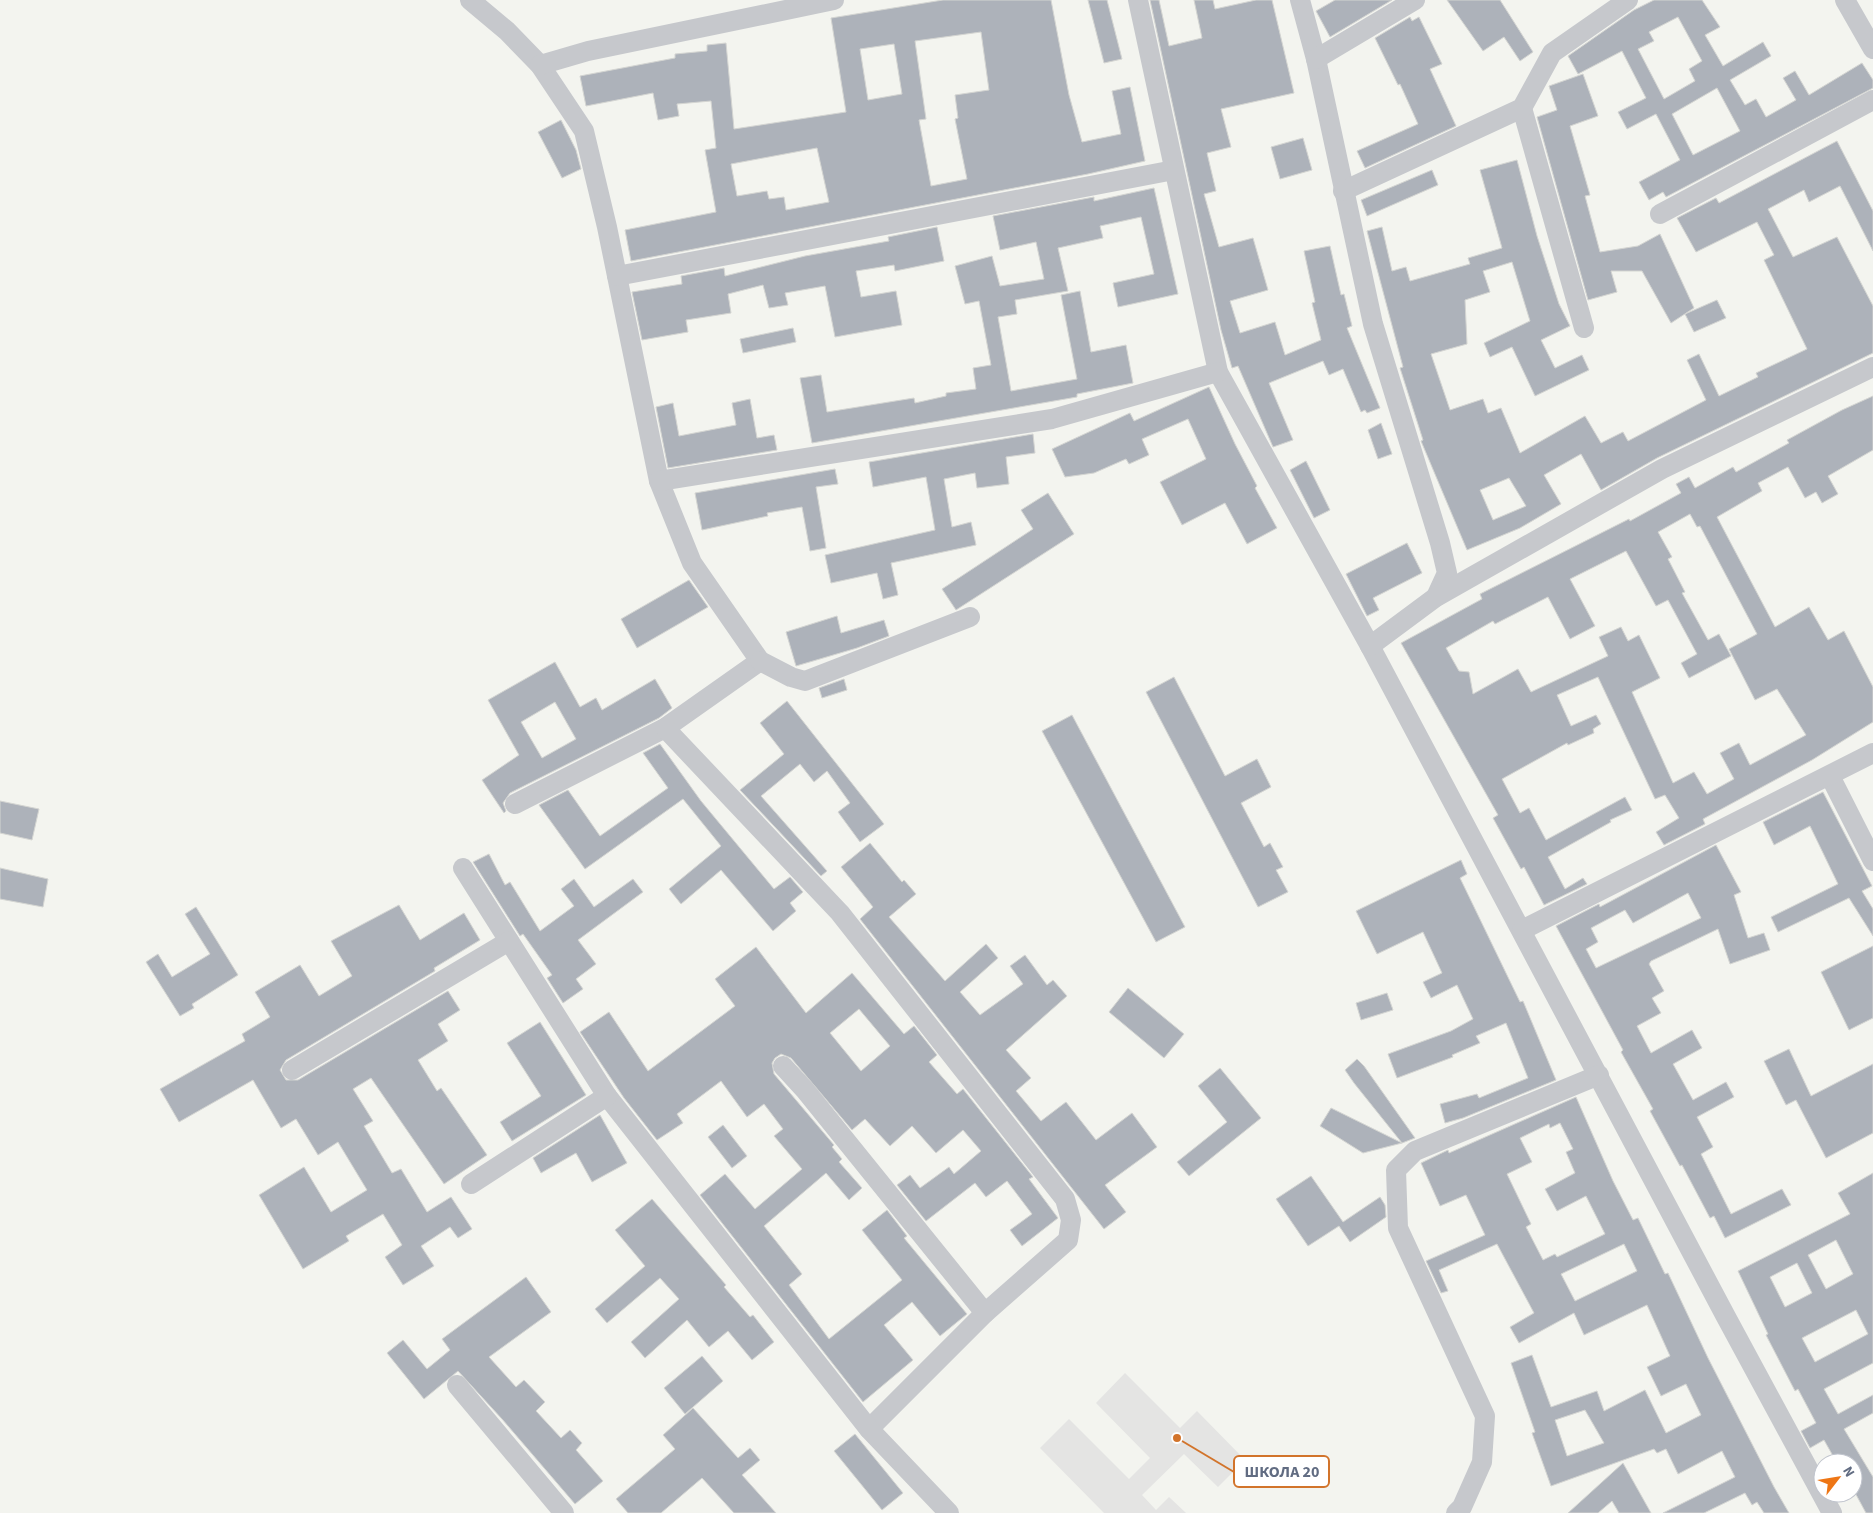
<svg xmlns="http://www.w3.org/2000/svg" width="1873" height="1513" font-family="'Source Sans 3',sans-serif">
<rect width="100%" height="100%" fill="#f3f4ef"/>
<polygon fill="#e4e4e3" points="1125,1373 1180,1428 1197,1411 1245,1460 1218,1487 1184,1454 1142,1495 1156,1510 1169,1497 1186,1513 1104,1513 1040,1448 1069,1419 1129,1479 1150,1458 1096,1403"/>
<g fill="#adb2ba" stroke="#d4d5d2" fill-rule="evenodd">
<path d="M943,0H1051L1069,95L1082,142L1121,134L1112,91L1130,87L1145,161L1088,174L631,261L625,230L716,212L705,150L716,148L711,101L677,104L679,116L658,120L653,93L586,106L580,76L675,58V54L707,51V45L726,43L734,129L846,112L831,18ZM981,32L989,90L955,95L958,118L955,119L967,179L931,186L919,120L926,119L915,41ZM894,44L902,94L868,100L860,49ZM817,148L829,202L786,210L784,197L769,199L767,191L737,196L731,164Z"/>
<polygon points="1088,0 1107,0 1122,59 1104,63"/>
<polygon points="1150,0 1159,0 1169,46 1202,38 1194,0 1213,0 1215,9 1256,0 1272,0 1294,93 1221,109 1231,147 1207,153 1216,191 1204,194 1219,247 1253,238 1268,290 1230,301 1240,333 1275,322 1285,355 1321,340 1312,303 1315,302 1304,251 1330,246 1341,295 1344,294 1352,326 1347,328 1380,408 1367,413 1365,410 1361,412 1343,369 1329,375 1323,361 1269,383 1293,440 1273,447 1238,366 1232,368 1221,330"/>
<polygon points="1335,0 1392,0 1330,37 1316,11"/>
<polygon points="1447,0 1500,0 1533,52 1520,61 1504,37 1483,51"/>
<path d="M1654,0H1702L1720,27L1705,35L1723,66L1763,42L1771,56L1730,80L1745,105L1756,99L1766,117L1796,100L1783,78L1795,71L1809,95L1862,63L1873,80V88L1666,197L1663,192L1649,200L1639,182L1680,160L1656,114L1627,129L1618,112L1646,98L1622,51L1578,74L1568,56L1634,10ZM1678,17L1702,61L1689,69L1695,81L1664,99L1638,49L1654,41L1649,32ZM1717,88L1740,131L1693,155L1672,114Z"/>
<polygon points="1410,17 1412,21 1419,17 1442,64 1430,69 1456,126 1365,168 1357,151 1418,124 1400,84 1398,85 1375,38"/>
<polygon points="1583,74 1598,116 1570,126 1590,195 1585,196 1600,252 1638,246 1660,234 1694,308 1671,323 1642,271 1611,271 1617,292 1588,300 1537,117 1557,110 1549,86"/>
<polygon points="561,120 576,150 581,169 562,178 538,132"/>
<polygon points="1303,138 1312,170 1280,179 1271,147"/>
<path d="M1837,141L1873,211V251L1840,186L1809,202L1804,190L1768,209L1793,257L1837,237L1873,306V353L1657,458L1601,490L1581,454L1544,475L1561,504L1520,528L1467,550L1421,441L1423,440L1400,368L1403,367L1367,231L1382,227L1392,271L1406,267L1410,281L1470,264L1468,258L1502,248L1480,170L1517,160L1537,236L1559,304L1570,326L1541,340L1555,368L1582,355L1589,370L1535,396L1512,347L1490,357L1484,343L1530,321L1512,262L1483,271L1490,292L1465,300L1467,344L1431,354L1450,410L1483,399L1488,413L1501,408L1520,453L1585,416L1601,443L1623,432L1628,441L1706,400L1687,360L1699,354L1719,396L1758,377L1756,373L1807,349L1764,260L1774,255L1757,222L1696,252L1677,218L1716,198L1719,203ZM1509,478L1526,506L1493,520L1480,490Z"/>
<polygon points="1432,170 1438,185 1367,216 1361,200"/>
<polygon points="1154,188 1178,294 1118,307 1113,283 1154,274 1141,217 1100,226 1103,238 1058,248 1068,291 1015,300 1017,314 998,317 1011,391 1077,379 1061,295 1080,291 1091,352 1126,345 1133,383 1077,394 1077,397 812,443 800,378 821,375 827,412 914,398 915,403 946,396 946,393 976,389 973,368 991,365 979,301 965,304 955,266 992,256 1000,286 1044,279 1036,242 1000,250 993,216 1094,197 1094,201"/>
<polygon points="937,227 944,261 895,271 894,265 856,271 861,297 896,291 902,325 835,337 825,286 785,293 788,305 769,308 763,285 728,294 731,313 686,320 688,332 642,340 632,292 682,284 681,276 724,268 725,276 805,256 889,241 888,237"/>
<polygon points="1717,300 1726,318 1694,332 1685,314"/>
<polygon points="793,328 796,342 743,353 740,339"/>
<polygon points="1209,387 1235,444 1257,486 1255,488 1277,528 1247,544 1225,503 1182,525 1160,482 1206,459 1188,419 1142,439 1149,455 1129,464 1126,459 1094,473 1065,477 1052,449 1130,413 1134,421"/>
<path d="M1873,396V450L1828,476L1838,494L1822,503L1816,492L1805,498L1788,467L1758,483L1762,491L1717,517L1775,627L1809,607L1828,640L1844,631L1873,687V722L1812,760L1703,819L1705,824L1664,845L1656,832L1679,818L1665,795L1655,799L1598,677L1557,695L1571,726L1596,715L1601,724L1593,729L1594,733L1568,745L1567,743L1502,779L1520,813L1529,808L1546,840L1625,797L1632,810L1610,820L1611,822L1548,857L1565,889L1583,878L1587,884L1544,905L1524,867L1521,869L1493,818L1498,815L1401,643L1482,599L1480,594L1629,519L1630,521L1681,493L1676,484L1689,477L1695,488L1733,467L1736,472L1789,443L1787,440L1842,410ZM1690,514L1697,527L1700,526L1757,634L1729,649L1755,700L1777,689L1806,735L1750,765L1739,743L1720,753L1734,779L1707,794L1694,772L1673,783L1632,692L1660,678L1639,635L1628,641L1621,627L1599,637L1608,656L1531,692L1518,669L1473,694L1469,672L1459,671L1446,648L1493,621L1495,624L1548,597L1570,639L1595,626L1570,579L1626,551L1656,606L1668,600L1697,654L1681,663L1689,678L1731,656L1719,634L1708,640L1682,593L1685,592L1668,559L1672,557L1658,532Z"/>
<polygon points="750,399 757,438 774,435 777,450 668,468 656,407 673,403 679,436 736,425 732,403"/>
<polygon points="1381,423 1392,454 1378,459 1368,430"/>
<polygon points="1033,434 1035,453 1006,457 1009,484 977,488 975,473 944,479 952,527 971,522 976,545 891,563 898,595 883,599 877,573 831,583 825,555 935,530 926,477 873,487 869,462"/>
<polygon points="1306,461 1330,510 1314,518 1290,470"/>
<polygon points="835,469 838,484 816,487 826,548 810,551 802,507 767,513 768,516 702,530 695,493"/>
<polygon points="1048,493 1074,534 956,610 942,589 1033,529 1021,510"/>
<polygon points="1407,543 1422,573 1373,598 1379,610 1367,616 1346,574"/>
<polygon points="689,580 708,607 637,648 621,619"/>
<polygon points="837,616 841,633 884,620 889,636 857,648 796,666 786,632"/>
<path d="M555,662L580,707L596,698L602,710L655,679L672,708L659,718L510,793L503,803L506,811L504,813L482,780L519,755L488,700ZM555,702L576,739L542,758L521,722Z"/>
<polygon points="1174,677 1225,776 1257,759 1271,787 1241,803 1264,847 1270,843 1283,867 1276,870 1288,892 1258,907 1146,692"/>
<polygon points="844,679 847,690 822,698 819,688"/>
<polygon points="787,701 884,824 860,842 838,812 850,803 827,771 814,782 800,764 761,796 827,871 821,876 740,790 784,754 760,723"/>
<polygon points="1072,715 1185,927 1156,942 1042,731"/>
<polygon points="660,744 701,801 774,889 790,877 803,892 790,903 796,911 773,931 721,870 681,904 669,889 721,846 683,799 585,869 539,805 568,790 600,836 668,788 643,753"/>
<polygon points="1823,792 1872,886 1862,891 1873,909 1873,936 1849,898 1778,932 1771,917 1838,884 1810,826 1774,845 1763,822"/>
<polygon points="0,801 39,809 32,840 0,833"/>
<polygon points="870,843 902,882 904,880 916,894 889,917 945,981 986,944 998,958 960,992 980,1015 1023,984 1010,966 1025,955 1047,985 1053,980 1067,996 1006,1050 1031,1078 1016,1091 1041,1121 1066,1102 1096,1140 1132,1113 1157,1147 1105,1185 1126,1212 1104,1229 860,919 873,907 841,867"/>
<path d="M1716,845L1741,892L1734,895L1748,938L1764,933L1770,950L1730,964L1718,929L1651,961L1649,964L1664,991L1652,998L1661,1013L1637,1026L1651,1053L1692,1030L1702,1048L1673,1064L1693,1100L1726,1082L1734,1097L1697,1117L1713,1147L1701,1154L1731,1214L1782,1189L1791,1205L1725,1238L1714,1216L1710,1218L1682,1165L1680,1166L1650,1111L1653,1109L1621,1052L1623,1050L1556,926L1599,904L1600,907ZM1688,893L1701,918L1596,968L1586,949L1598,942L1591,928L1625,910L1633,923Z"/>
<polygon points="489,854 505,885 510,882 540,931 574,906 561,889 574,879 594,907 633,879 643,892 578,940 596,964 576,979 583,989 563,1003 547,978 552,975 523,934 520,936 473,862"/>
<polygon points="1461,860 1467,874 1460,878 1520,1002 1523,1001 1556,1080 1463,1118 1445,1123 1440,1104 1477,1094 1479,1098 1528,1078 1506,1023 1476,1036 1480,1043 1452,1055 1453,1057 1397,1078 1388,1054 1451,1031 1473,1019 1457,985 1431,998 1423,982 1442,973 1423,932 1377,954 1356,911"/>
<polygon points="0,868 48,879 43,907 0,899"/>
<polygon points="399,905 420,940 464,913 480,940 434,968 435,971 286,1060 280,1070 286,1080 298,1080 448,991 460,1010 438,1024 448,1041 418,1060 437,1091 441,1088 487,1155 444,1184 371,1078 353,1089 373,1121 364,1126 392,1173 401,1169 427,1212 451,1197 472,1229 458,1238 450,1227 421,1246 434,1266 403,1285 385,1257 402,1245 383,1214 346,1236 349,1241 303,1269 259,1195 304,1167 331,1212 367,1190 338,1142 318,1155 296,1119 281,1128 253,1080 179,1122 160,1089 245,1041 242,1034 270,1017 255,992 300,965 319,996 352,976 331,941"/>
<polygon points="196,907 238,975 192,1004 194,1008 180,1016 146,962 158,954 172,977 210,954 185,914"/>
<polygon points="1873,946 1873,1018 1849,1030 1821,972"/>
<path d="M756,947L806,1013L852,973L904,1034L914,1026L937,1055L929,1062L957,1094L963,1089L1033,1177L1029,1179L1058,1218L1022,1246L1010,1230L1032,1214L1007,1181L986,1197L975,1183L926,1221L897,1185L910,1175L920,1188L949,1167L954,1174L981,1151L963,1130L936,1153L912,1126L890,1146L865,1119L852,1130L791,1058L781,1054L775,1058L772,1063L774,1074L834,1145L832,1147L842,1159L839,1162L862,1188L849,1200L826,1173L764,1226L802,1274L789,1285L829,1339L902,1280L862,1230L887,1210L907,1236L904,1238L967,1314L940,1336L912,1302L884,1325L913,1360L863,1402L700,1195L725,1174L755,1209L802,1169L774,1136L783,1129L764,1104L747,1117L721,1081L677,1114L683,1123L657,1140L624,1098L580,1032L609,1012L648,1071L735,1006L715,979ZM859,1009L890,1046L861,1071L830,1033Z"/>
<polygon points="1128,988 1184,1034 1164,1058 1109,1012"/>
<polygon points="1387,993 1393,1010 1361,1020 1356,1003"/>
<polygon points="540,1022 586,1095 512,1141 500,1122 541,1096 507,1043"/>
<polygon points="1789,1049 1811,1096 1873,1064 1873,1133 1826,1158 1796,1100 1786,1105 1764,1061"/>
<polygon points="1357,1059 1364,1066 1415,1138 1402,1143 1354,1083 1345,1070"/>
<polygon points="1220,1068 1261,1118 1189,1176 1177,1162 1227,1122 1198,1086"/>
<path d="M1576,1097L1613,1181L1633,1220L1638,1218L1665,1274L1668,1273L1708,1358L1774,1487L1789,1513H1764L1757,1502L1752,1505L1745,1493L1704,1513H1663L1735,1477L1722,1451L1678,1474L1666,1449L1657,1453L1654,1449L1551,1486L1532,1433L1535,1432L1511,1363L1532,1355L1551,1407L1597,1391L1604,1411L1645,1390L1666,1433L1701,1415L1686,1384L1661,1396L1647,1367L1670,1356L1647,1305L1584,1335L1574,1313L1519,1343L1510,1327L1534,1313L1497,1244L1439,1270L1448,1291L1441,1293L1426,1261L1485,1235L1466,1195L1440,1206L1421,1163L1448,1150L1449,1153ZM1560,1123L1573,1149L1566,1152L1575,1173L1545,1189L1557,1211L1586,1196L1605,1234L1557,1257L1555,1254L1543,1260L1526,1227L1531,1224L1507,1174L1532,1162L1520,1138L1549,1124L1550,1128ZM1624,1244L1637,1271L1575,1301L1561,1274ZM1585,1410L1604,1443L1567,1456L1555,1420Z"/>
<polygon points="1331,1108 1402,1143 1363,1153 1320,1126"/>
<polygon points="600,1115 627,1163 592,1182 576,1153 541,1173 533,1158"/>
<polygon points="723,1125 747,1156 732,1168 708,1137"/>
<path d="M1873,1173V1363L1824,1389L1838,1414L1873,1395V1413L1844,1429L1873,1477V1513H1866L1853,1489V1463H1837L1824,1440L1810,1448L1801,1431L1816,1423L1798,1389L1795,1391L1766,1335L1768,1334L1738,1271L1850,1214L1838,1193ZM1836,1240L1853,1274L1826,1289L1808,1255ZM1797,1263L1812,1293L1785,1307L1770,1277ZM1856,1310L1868,1334L1815,1362L1802,1338Z"/>
<polygon points="1311,1176 1343,1222 1380,1197 1385,1205 1386,1217 1350,1242 1339,1226 1308,1246 1276,1199"/>
<polygon points="652,1199 726,1285 724,1287 750,1317 753,1315 774,1342 752,1360 728,1331 709,1347 687,1320 645,1358 631,1342 679,1299 660,1278 607,1323 595,1309 645,1266 615,1230"/>
<polygon points="526,1277 551,1312 489,1357 516,1387 524,1380 545,1402 536,1411 561,1438 570,1430 582,1443 576,1450 603,1481 575,1504 502,1419 458,1371 424,1399 387,1353 403,1340 427,1369 450,1350 442,1339"/>
<polygon points="702,1356 723,1381 685,1414 664,1388"/>
<polygon points="693,1408 738,1458 750,1448 760,1460 742,1475 776,1513 734,1513 702,1478 661,1513 628,1513 616,1499 675,1449 663,1435"/>
<polygon points="855,1434 903,1493 882,1510 834,1451"/>
<polygon points="1623,1463 1651,1513 1619,1513 1612,1501 1598,1513 1568,1513"/>
</g>
<g fill="none" stroke-linecap="round" stroke-linejoin="round">
<g stroke="#c6c8cc" stroke-width="20">
<polyline points="470,0 507,31 540,65 584,131 607,227 659,481 692,563 760,661 665,728 515,804"/>
<polyline points="1138,0 1218,372 1370,646 1725,1315 1832,1513"/>
<polyline points="1300,0 1316,59 1373,324 1440,543 1447,573 1436,597"/>
<polyline points="1845,0 1873,49"/>
<polyline points="1316,59 1415,0"/>
<polyline points="540,65 588,51 834,0"/>
<polyline points="1522,108 1584,328"/>
<polyline points="1343,191 1522,108 1552,53 1628,0"/>
<polyline points="1660,214 1873,100"/>
<polyline points="617,276 1174,170"/>
<polyline points="659,481 1052,419 1218,372"/>
<polyline points="1370,646 1436,597 1662,469 1873,367"/>
<polyline points="760,661 791,677 805,681 970,617"/>
<polyline points="665,728 840,913 1065,1199 1071,1220 1068,1240 985,1313 869,1429"/>
<polyline points="1830,776 1873,861"/>
<polyline points="463,868 607,1096 869,1429 949,1513"/>
<polyline points="1522,930 1873,753"/>
<polyline points="783,1066 805,1090 985,1313"/>
<polyline points="292,1070 509,941"/>
<polyline points="471,1184 607,1096"/>
<polyline points="457,1385 564,1513"/>
<polyline points="1456,1513 1462,1507 1482,1462 1485,1416 1398,1228 1396,1170 1415,1151 1599,1075"/>
</g>
</g>
<path fill="none" stroke="#d2742b" stroke-width="2" d="M1177 1438L1234 1472"/>
<circle fill="#d2742b" stroke="#fff" stroke-width="2" cx="1177" cy="1438" r="5"/>
<rect fill="#fff" stroke="#d2742b" stroke-width="2" x="1234" y="1456" width="95" height="31" rx="5"/>
<g font-size="16" text-anchor="middle" font-weight="bold" fill="#616c82">
<text x="1282" y="1477">ШКОЛА 20</text>
</g>
<g transform="translate(1838 1478) rotate(59)"><circle r="24" fill="#ffffff" stroke="#c0c4cd"/>
<path d="M0-4L9 19L0 12L-9 19Z" fill="#ee7615"/>
<text y="-8" font-size="14" font-weight="bold" text-anchor="middle" fill="#616c82">N</text>
</g>
</svg>
